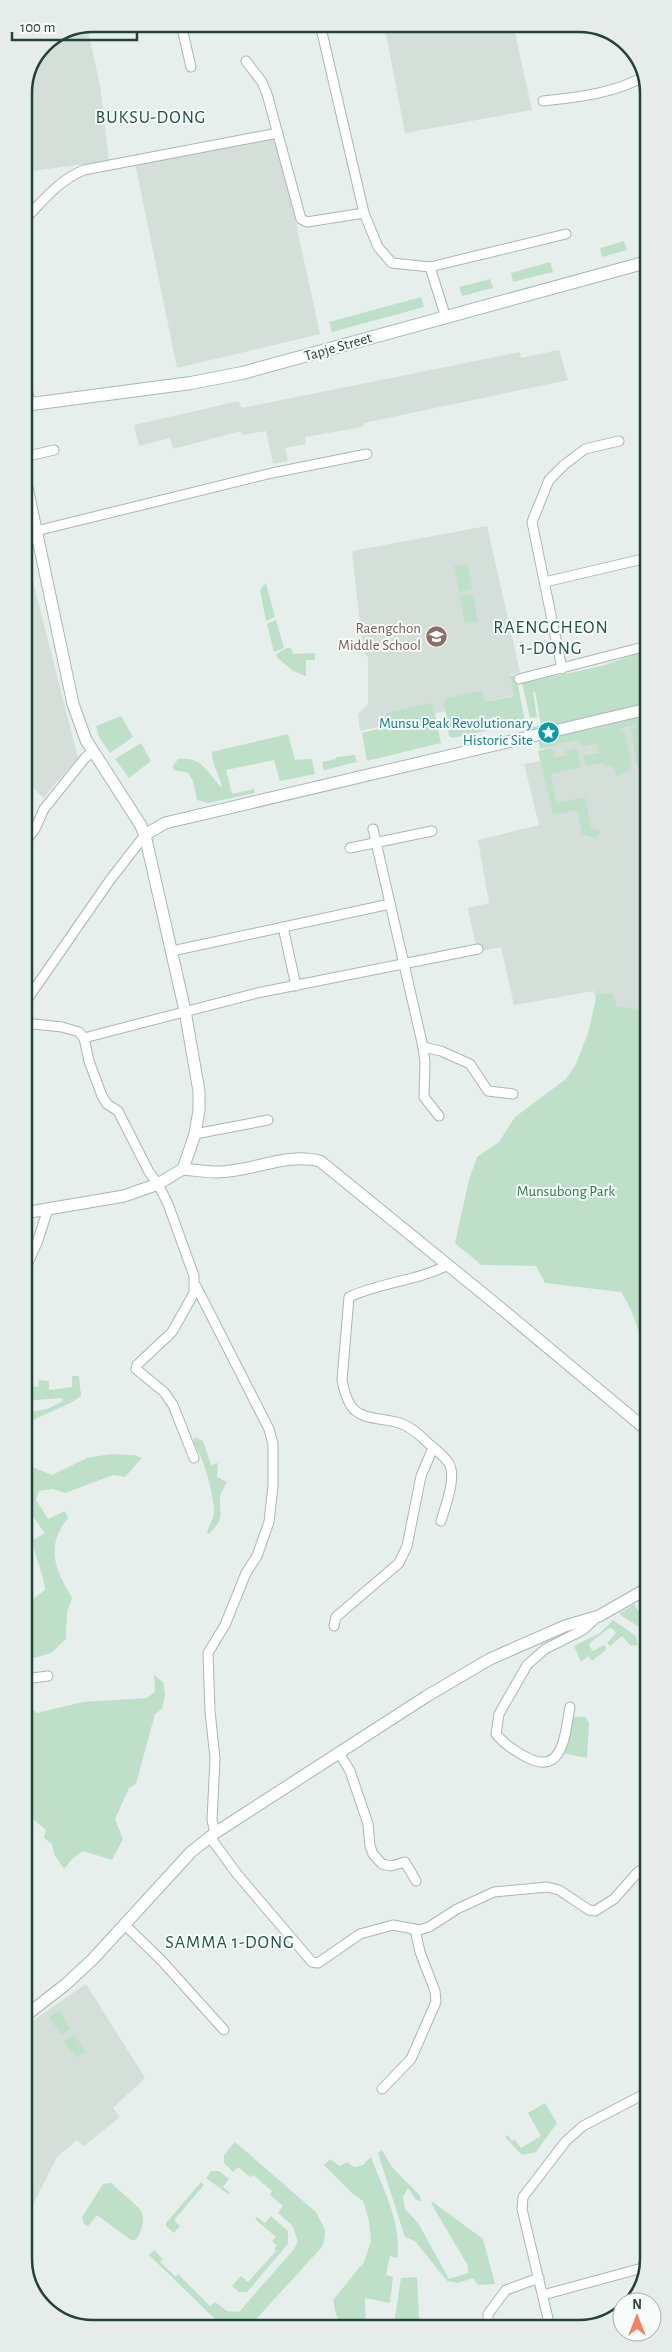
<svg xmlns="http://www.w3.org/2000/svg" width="672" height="2352" font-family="'Alegreya Sans',sans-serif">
<rect width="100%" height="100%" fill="#e6efeb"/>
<g fill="#d4dfda">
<polygon points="384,24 513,24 532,110 405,133"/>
<polygon points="87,26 100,86 109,161 24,172 24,93 44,44"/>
<polygon points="277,136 320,334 177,368 135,163"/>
<polygon points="559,350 568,380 364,423 363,427 305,437 306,444 285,448 288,461 273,464 266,431 243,435 241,431 173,449 170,438 139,446 134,425 239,401 241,408 520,352 521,358"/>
<polygon points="487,526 520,672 510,675 514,695 360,731 358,714 368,704 368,658 363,651 352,551"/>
<polygon points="24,546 78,758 43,798 31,784 24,785"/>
<polygon points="647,722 647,1014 599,1022 594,991 514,1005 501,947 477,952 468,908 489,903 478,840 539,825 524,764 546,760 544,747"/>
<polygon points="86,1984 145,2078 113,2108 120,2117 84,2146 77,2140 57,2157 25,2221 25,2026"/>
</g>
<g fill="#bfe0c8">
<polygon points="624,241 627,250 602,257 600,248"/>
<polygon points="550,262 553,272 513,282 511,273"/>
<polygon points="490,279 493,288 462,296 459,287"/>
<polygon points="421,297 424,307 332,332 329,322"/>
<polygon points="467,564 472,589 459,592 454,566"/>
<polygon points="266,583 275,617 266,621 260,590"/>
<polygon points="473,594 478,621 465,624 460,596"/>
<polygon points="276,620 284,648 274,652 267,624"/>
<polygon points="287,648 291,648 293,654 315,653 315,660 306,660 306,676 293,671 277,657 276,654"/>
<polygon points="647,650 647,773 641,773 635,759 631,730 636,725 619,729 625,732 632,765 628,771 617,776 613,766 605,767 603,763 586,766 583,756 599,753 597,743 581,747 579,739 540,749 538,738 530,728 541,725 535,691 533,692 537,717 530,718 522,683 602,666"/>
<polygon points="516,675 525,722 453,738 449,736 444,703 446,698 482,691 485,702 514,696 510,676"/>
<polygon points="429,703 433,705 441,743 367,761 362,733 385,727 386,713"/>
<polygon points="121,716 133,737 110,753 99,737 96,726"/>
<path d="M288,734L295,760L312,759L315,774L280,781L274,760L226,770L232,794L254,789L255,793L208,803L197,800L193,781L188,773L174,770L173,766L178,759C204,757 206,772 222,788C220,775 212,766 212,752Z"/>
<polygon points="141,743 151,761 129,778 115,759"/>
<polygon points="552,748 555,758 566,755 565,751 577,748 581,767 551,774 557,803 585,797 591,827 600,831 596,838 582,834 577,810 553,815 538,751"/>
<polygon points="355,755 357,762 324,770 322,762 336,759 336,757"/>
<path d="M597,994H612L617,1006L636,1009L647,1006L648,1363L642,1357C643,1337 632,1308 621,1292L545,1283L536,1266L481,1265L455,1243L469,1180L477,1157L499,1142L515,1117L566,1079L576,1064L589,1030Z"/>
<polygon points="72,1376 79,1376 81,1396 72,1402 25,1424 25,1413 47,1409 63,1401 62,1398 25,1401 25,1386 38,1387 39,1380 49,1381 49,1390 72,1387"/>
<path d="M195,1437L203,1441L211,1465L218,1463L217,1477L227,1482C225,1486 221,1492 220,1497C219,1517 226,1516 209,1534L207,1532C209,1526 213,1519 214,1513C215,1498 203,1454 193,1443Z"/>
<path d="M111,1454L135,1455L142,1458L125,1477L113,1475L65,1493L53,1489L39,1491L36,1500L48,1519L65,1511L68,1518C45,1547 55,1569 72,1598L67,1612L66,1639L51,1653L25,1661V1605L45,1590C44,1572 34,1558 33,1540L45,1533C37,1524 33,1513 25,1506V1464L52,1475L87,1458Z"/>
<polygon points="634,1604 648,1626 648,1633 619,1614"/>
<polygon points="613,1620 636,1636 638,1645 631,1646 622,1636 610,1646 607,1643 616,1633 613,1629 609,1628 591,1642 589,1646 593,1651 604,1645 607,1649 592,1661 588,1656 581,1662 574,1646 600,1633"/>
<polygon points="154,1675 163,1682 165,1695 162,1709 155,1714 136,1784 129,1788 115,1819 123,1839 112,1860 83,1851 72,1859 64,1869 54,1854 52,1844 44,1838 46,1830 25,1813 25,1702 37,1713 83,1702 147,1698 155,1692"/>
<polygon points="571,1717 585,1717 589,1723 587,1758 562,1753"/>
<polygon points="60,2010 70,2029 61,2035 49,2017"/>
<polygon points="74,2035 86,2051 76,2058 64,2041"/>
<polygon points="545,2103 557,2123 536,2152 522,2155 505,2137 508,2135 512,2141 515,2140 521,2148 541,2136 528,2113"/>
<polygon points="235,2142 316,2212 325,2230 324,2242 321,2248 248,2328 208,2328 214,2318 149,2255 154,2250 163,2259 160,2262 176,2277 178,2274 210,2306 215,2302 227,2311 239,2312 294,2249 298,2241 292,2225 278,2213 283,2206 270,2195 272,2191 253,2175 250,2177 238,2167 233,2172 224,2163 224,2155"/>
<polygon points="382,2150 392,2167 420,2196 421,2201 416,2200 408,2188 403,2197 405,2209 418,2223 449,2279 468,2273 468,2266 431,2203 433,2202 483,2239 495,2284 478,2285 473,2278 458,2283 447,2281 415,2241 405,2237 378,2153"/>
<path d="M371,2157C382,2187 403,2225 397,2258L390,2256L386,2275L393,2277L390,2303L365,2298L366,2327H343L336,2315L333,2300L364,2262L371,2241L369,2221L363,2201L352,2193L324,2165L330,2159L340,2166L347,2162L354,2167L363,2165Z"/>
<polygon points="211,2171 219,2171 229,2179 223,2187 230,2193 228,2194 206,2178"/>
<polygon points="201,2182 204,2185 174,2220 180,2226 174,2233 166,2226 166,2223"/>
<path d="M111,2183L140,2209C146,2220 142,2230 136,2240H131L97,2215L88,2226L84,2224L82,2217L103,2184Z"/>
<polygon points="271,2216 288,2231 288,2244 247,2292 239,2292 232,2286 241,2276 248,2282 276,2251 274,2249 277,2246 272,2241 276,2237 255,2219 257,2217 265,2223"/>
<polygon points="417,2277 419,2319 411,2327 399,2327 394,2324 401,2278"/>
</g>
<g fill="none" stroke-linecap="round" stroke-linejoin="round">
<defs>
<g id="minor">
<polyline points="181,24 191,67"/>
<polyline points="320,24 364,213 378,247 392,263 430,267 446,318"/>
<polyline points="246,61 262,82 267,94 301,219 307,222 364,213"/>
<path d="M543,101C578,97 613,94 645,76"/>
<path d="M24,220C43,201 59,180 84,170L278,133"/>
<polyline points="430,267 566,234"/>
<polyline points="24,370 30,404"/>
<polyline points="24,457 54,450"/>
<polyline points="36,531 272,473 367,454"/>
<polyline points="545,582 647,558"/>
<polyline points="562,669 532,522 549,480 564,465 585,449 619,441"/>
<polyline points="519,679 647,646"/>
<polyline points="373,829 423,1047 425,1062 424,1097 439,1116"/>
<polyline points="24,843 35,829 44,809 85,758 93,751"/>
<polyline points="350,848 432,831"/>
<polyline points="283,927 296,986"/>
<polyline points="172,951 390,904"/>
<polyline points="24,1004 110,880 145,835"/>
<polyline points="24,1023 62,1027 79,1032 84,1038 89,1061 102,1096 107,1104 118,1111 149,1172 158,1184 168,1204 194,1276 194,1293 172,1332 137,1365 136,1369 164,1392 173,1405 194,1458"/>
<polyline points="84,1038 257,993 478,949"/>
<polyline points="423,1047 441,1051 470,1064 488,1091 513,1094"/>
<polyline points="195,1134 268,1120"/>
<polyline points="25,1269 37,1243 48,1209"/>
<polyline points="196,1286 269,1429 273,1444 273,1486 269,1522 257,1556 246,1573 225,1625 208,1653 210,1711 215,1759 212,1820 215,1833"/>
<path d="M441,1521C445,1507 458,1475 448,1462C443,1455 435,1449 428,1443C419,1434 409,1425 396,1422C363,1415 350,1421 342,1380L349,1297C382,1282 417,1281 448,1265"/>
<polyline points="334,1626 336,1617 399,1563 407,1546 421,1476 433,1448"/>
<polyline points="25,1679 48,1676"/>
<path d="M570,1707C565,1733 564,1777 526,1757C515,1751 504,1744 496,1734L499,1714L527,1665L545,1649L583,1630L597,1617"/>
<polyline points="339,1753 350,1771 368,1824 370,1846 373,1854 382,1864 391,1866 405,1862 416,1881"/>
<polyline points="210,1837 237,1874 312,1962 318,1963 360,1934 393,1925 419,1930 429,1927 457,1909 494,1892 547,1887 559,1890 589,1910 595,1911 614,1899 637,1873 648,1865"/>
<polyline points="124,1924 162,1961 224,2030"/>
<polyline points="382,2089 411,2059 436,2002 435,1991 420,1952 415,1929"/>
<polyline points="543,2295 646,2267"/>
<polyline points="488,2327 488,2314 506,2290 539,2278"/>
<polyline points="550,2327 522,2209 523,2197 566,2141 583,2126 648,2092"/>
</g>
<g id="tertiary">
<polyline points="24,473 73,704 86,740 140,824 145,835 185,1011 199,1091 199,1110 195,1134 183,1169 158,1184 124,1196 24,1213"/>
<polyline points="145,835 165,823 647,709"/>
<path d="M183,1169C194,1170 206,1172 217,1172C252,1172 286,1152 320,1161L497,1305L648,1431"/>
<polyline points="25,2016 65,1985 93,1959 191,1852 215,1833 427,1696 490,1659 565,1626 599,1616 648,1588"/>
</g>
<polyline id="secondary" points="24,405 191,383 242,373 647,262"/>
</defs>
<use href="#minor" stroke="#a8b8b2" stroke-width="11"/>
<use href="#tertiary" stroke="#a8b8b2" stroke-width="13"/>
<use href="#secondary" stroke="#a4bbb3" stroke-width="14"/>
<use href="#minor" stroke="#fff" stroke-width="9"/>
<use href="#tertiary" stroke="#fff" stroke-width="11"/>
<use href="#secondary" stroke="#fff" stroke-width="12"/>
</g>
<defs>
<symbol id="school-disc" viewBox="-11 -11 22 22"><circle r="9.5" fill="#8d6e63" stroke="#f7fbf9"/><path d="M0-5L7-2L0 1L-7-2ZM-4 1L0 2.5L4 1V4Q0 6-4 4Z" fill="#fff"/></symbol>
<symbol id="sight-disc" viewBox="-11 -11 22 22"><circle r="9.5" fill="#0f9aa8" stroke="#f7fbf9"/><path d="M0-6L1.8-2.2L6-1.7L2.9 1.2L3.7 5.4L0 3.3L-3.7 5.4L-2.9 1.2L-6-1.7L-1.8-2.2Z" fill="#fff"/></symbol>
</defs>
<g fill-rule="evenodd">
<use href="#school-disc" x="424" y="624" width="25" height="25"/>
<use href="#sight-disc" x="536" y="720" width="25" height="25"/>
</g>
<g text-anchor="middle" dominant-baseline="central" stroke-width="4" stroke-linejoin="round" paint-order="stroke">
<g font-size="15" fill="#24423a" stroke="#f7fbf9">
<text transform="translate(338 347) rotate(-16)">Tapje Street</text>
</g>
<g font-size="15" fill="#785e54" stroke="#f7fbf9" text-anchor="end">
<text x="421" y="628">Raengchon<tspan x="421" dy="17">Middle School</tspan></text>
</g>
<g font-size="15" fill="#0d838f" stroke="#f7fbf9" text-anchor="end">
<text x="533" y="723">Munsu Peak Revolutionary<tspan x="533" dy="17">Historic Site</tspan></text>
</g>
<g font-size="15" fill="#2d7a4b" stroke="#f7fbf9">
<text x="566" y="1191">Munsubong Park</text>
</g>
<g font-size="18" letter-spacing="1" fill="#1f5548" stroke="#f7fbf9">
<text x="151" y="118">BUKSU-DONG</text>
<text x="551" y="628">RAENGCHEON<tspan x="551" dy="21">1-DONG</tspan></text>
<text x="230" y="1943">SAMMA 1-DONG</text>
</g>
</g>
<path d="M0 0H672V2352H0ZM93 32H579A61 61 0 0 1 640 93V2259A61 61 0 0 1 579 2320H93A61 61 0 0 1 32 2259V93A61 61 0 0 1 93 32Z" fill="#e6ecea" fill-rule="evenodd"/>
<path fill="none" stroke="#24423a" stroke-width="2.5" d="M93 32H579A61 61 0 0 1 640 93V2259A61 61 0 0 1 579 2320H93A61 61 0 0 1 32 2259V93A61 61 0 0 1 93 32Z"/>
<g transform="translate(637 2317)"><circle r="24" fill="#f7fbf9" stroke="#a3b1ad"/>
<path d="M0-4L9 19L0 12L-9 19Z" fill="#f4845f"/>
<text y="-8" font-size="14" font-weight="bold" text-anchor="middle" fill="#24423a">N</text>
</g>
<path d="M12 32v8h125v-8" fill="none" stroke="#24423a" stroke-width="2.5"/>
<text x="20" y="32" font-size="15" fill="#24423a" stroke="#f7fbf9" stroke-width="4" paint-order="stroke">100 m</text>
</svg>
